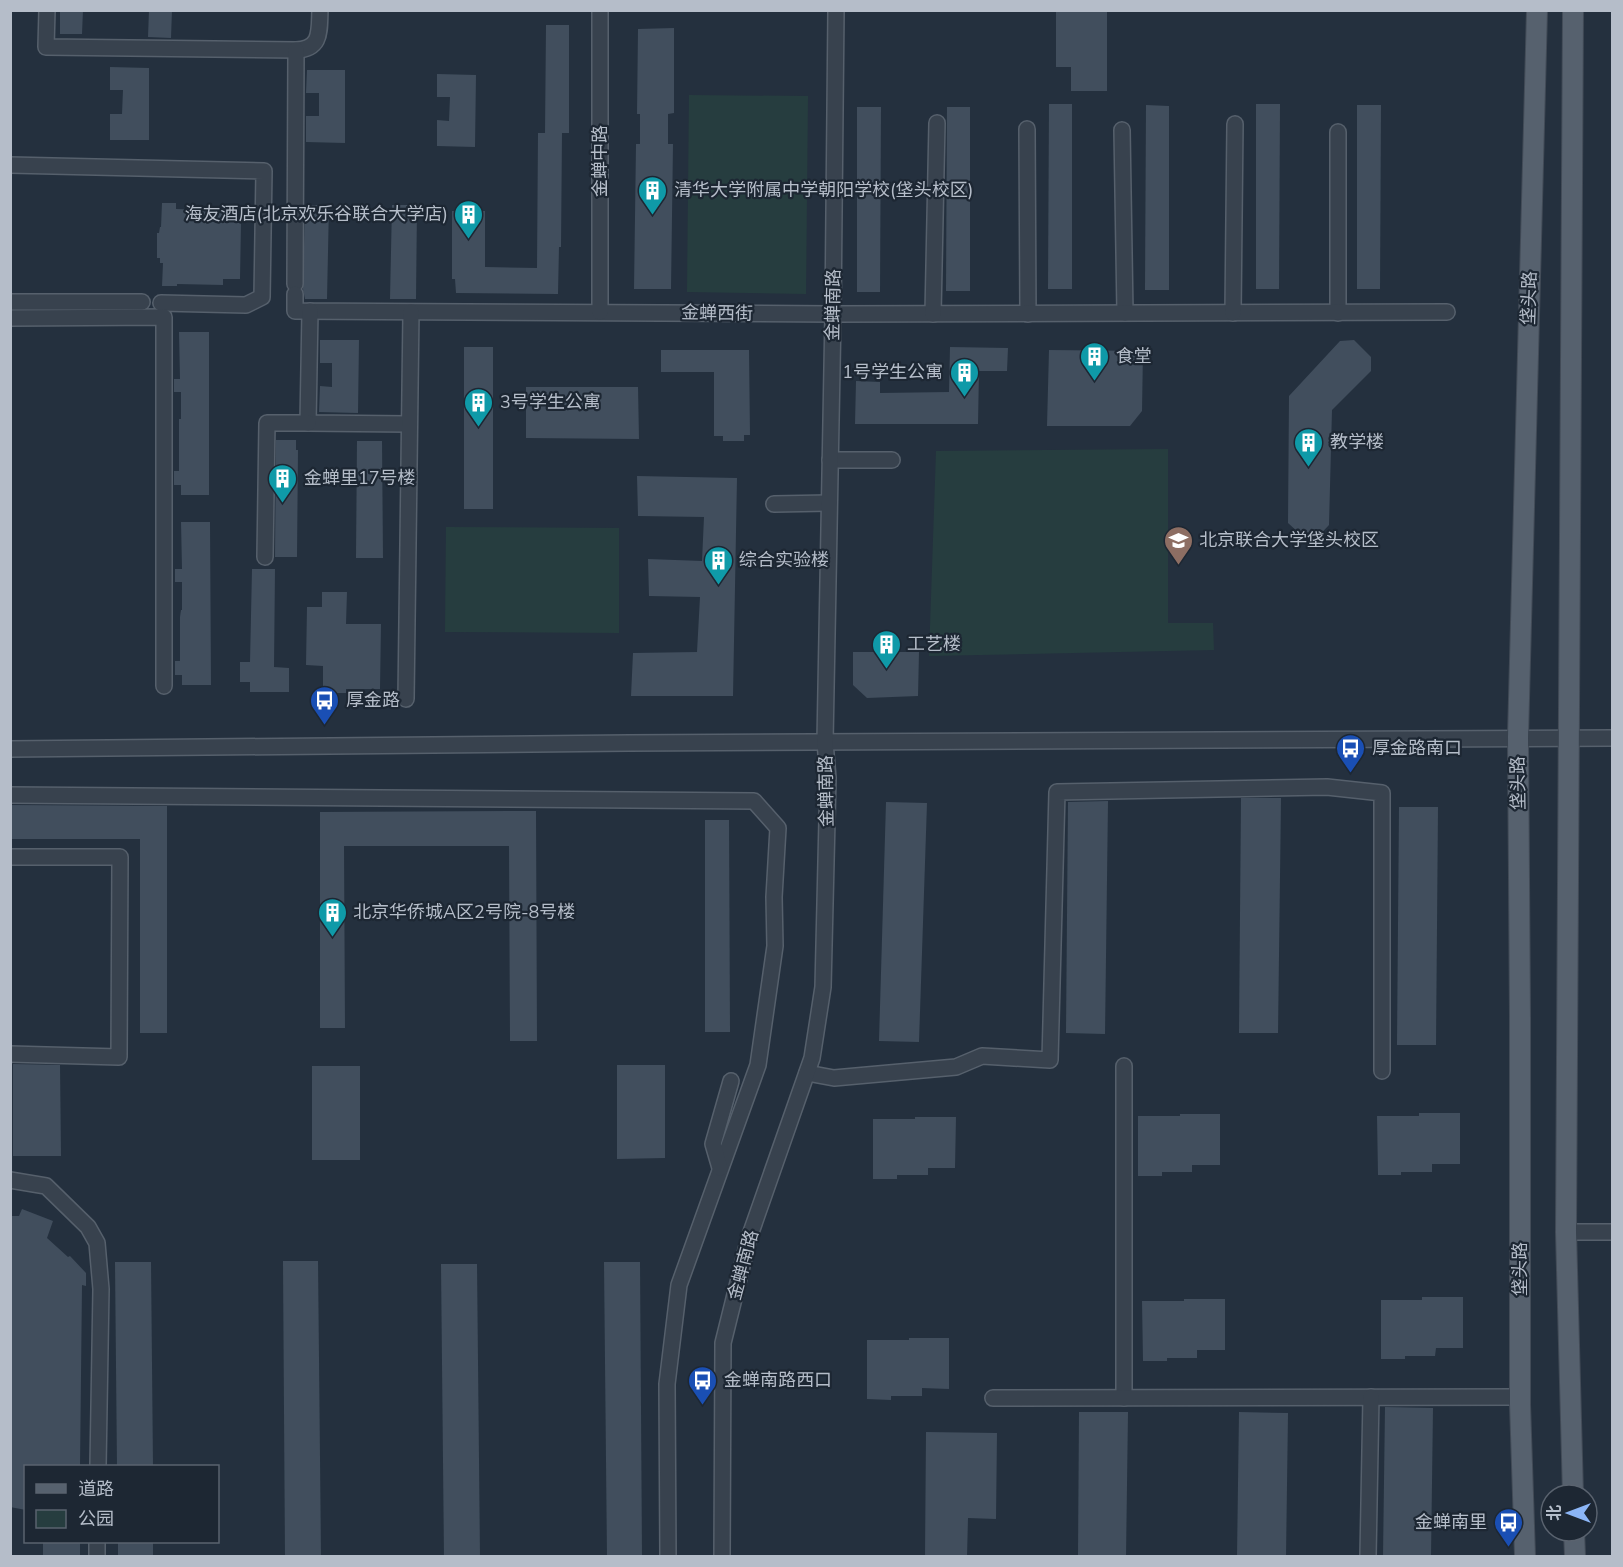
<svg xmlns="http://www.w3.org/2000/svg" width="1623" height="1567" font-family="'Nunito Sans','Noto Sans SC',sans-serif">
<rect width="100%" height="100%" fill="#24303e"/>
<g fill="#263d3f">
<polygon points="689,95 808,96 806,294 687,292"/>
<polygon points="1168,449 1168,623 1213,623 1214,650 929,656 936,451"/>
<polygon points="446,527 619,528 619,633 445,632"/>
</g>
<g fill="#414e5d">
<polygon points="60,10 83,10 82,34 60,34"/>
<polygon points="149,10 172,10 171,38 148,37"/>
<polygon points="1056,10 1107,10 1107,91 1071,91 1071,67 1056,67"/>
<polygon points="546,25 569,25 569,133 562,133 561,247 559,247 558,294 456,293 455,279 452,279 452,211 485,211 485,267 537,268 538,133 545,133"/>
<polygon points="674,28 674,113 668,114 668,144 673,144 671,289 634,289 636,144 640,144 640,114 637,114 638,29"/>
<polygon points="110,67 149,68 149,140 110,140 110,114 122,114 123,90 110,90"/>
<polygon points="307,70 345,70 345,143 306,142 306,116 319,116 319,93 306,93"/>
<polygon points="437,74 476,75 475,147 437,146 437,120 449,121 450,97 437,97"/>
<polygon points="1049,104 1072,104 1072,289 1048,289"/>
<polygon points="1256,104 1280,104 1279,289 1256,289"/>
<polygon points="1146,105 1169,106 1169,290 1145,290"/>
<polygon points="1357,105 1381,105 1380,289 1357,289"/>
<polygon points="857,107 881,107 880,292 857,292"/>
<polygon points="947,107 970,107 970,291 946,291"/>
<polygon points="162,203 176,203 176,209 209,210 209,207 224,208 223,214 238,214 238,223 241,223 240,279 223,279 223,285 177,284 177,286 162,286 163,263 160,263 160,258 157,258 157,233 159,233 160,227 161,227"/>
<polygon points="305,205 329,205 327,299 305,299 303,289"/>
<polygon points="392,205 417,205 416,299 390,299"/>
<polygon points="179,332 209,332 209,495 181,495 181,485 174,485 174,471 179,471 179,419 181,419 181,392 174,392 174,379 180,379"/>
<polygon points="320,340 359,340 358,413 319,412 320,386 332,387 332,363 320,363"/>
<polygon points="1354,340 1371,357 1371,371 1332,410 1329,525 1311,544 1288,523 1289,396 1340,341"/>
<rect x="464" y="347" width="29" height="162"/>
<polygon points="950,347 1008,348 1007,371 979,371 978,424 855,424 856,381 880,382 880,393 949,392"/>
<polygon points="661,350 749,350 750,435 744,435 744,441 723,441 723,436 714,436 714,372 661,372"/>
<polygon points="1049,350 1143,351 1142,411 1130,426 1047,426"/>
<polygon points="526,387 638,387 639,439 526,438"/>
<polygon points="276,440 296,440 296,450 298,450 297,557 275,557"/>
<polygon points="357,441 382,441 383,558 356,558"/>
<polygon points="637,476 737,478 733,696 631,696 633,653 697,652 700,597 649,596 648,559 702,561 704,517 638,516"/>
<polygon points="181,522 210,522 211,685 182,685 182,675 175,675 175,661 180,661 180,617 181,610 182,610 182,582 175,582 175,569 182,569"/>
<polygon points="252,569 275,569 274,667 289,668 289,692 250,692 250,682 240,682 240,662 250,662"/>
<polygon points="322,592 347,592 346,624 381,624 380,689 346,689 346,693 323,693 323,666 306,665 307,607 322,607"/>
<polygon points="853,652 919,652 918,696 867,698 853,685"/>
<polygon points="1241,798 1281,798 1278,1033 1239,1033"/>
<polygon points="1108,801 1105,1034 1066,1033 1068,802"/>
<polygon points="886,802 927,803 919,1042 879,1041"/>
<polygon points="10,805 167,806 167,1033 140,1033 140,839 10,839"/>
<polygon points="1399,807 1438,807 1436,1045 1397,1045"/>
<polygon points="509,811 536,811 537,1041 510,1041 509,846 344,846 345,1028 320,1028 320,812"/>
<polygon points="705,820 729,820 730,1032 705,1032"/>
<polygon points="13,1064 60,1065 61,1156 13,1156"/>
<polygon points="617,1065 665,1065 665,1158 617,1159"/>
<rect x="312" y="1066" width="48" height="94"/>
<polygon points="1419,1113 1460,1113 1460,1164 1432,1164 1432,1172 1401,1172 1401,1175 1378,1175 1377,1116 1419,1116"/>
<polygon points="1180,1114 1220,1114 1220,1165 1192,1165 1192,1172 1162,1172 1162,1176 1138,1176 1138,1116 1180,1116"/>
<polygon points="915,1117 956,1117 955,1168 928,1168 928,1175 897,1175 897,1179 873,1179 873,1119 915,1119"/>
<polygon points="22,1209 53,1221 47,1238 68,1257 70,1256 86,1273 86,1286 82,1285 80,1467 26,1467 26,1510 10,1507 10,1216 19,1216"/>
<polygon points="283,1261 318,1261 321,1557 285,1557"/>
<polygon points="115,1262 151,1262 153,1467 117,1467"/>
<polygon points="604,1262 640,1262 642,1557 607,1557"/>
<polygon points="441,1264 477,1264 480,1557 444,1557"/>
<polygon points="1422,1297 1463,1297 1463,1348 1436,1348 1435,1356 1405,1356 1405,1359 1381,1359 1381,1300 1422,1300"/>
<polygon points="1184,1299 1225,1299 1225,1350 1197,1350 1197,1358 1167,1358 1167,1361 1143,1361 1142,1301 1184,1301"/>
<polygon points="909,1338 949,1338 949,1389 922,1388 922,1396 891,1396 891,1400 867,1399 867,1340 909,1340"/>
<polygon points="1385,1407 1433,1408 1431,1557 1383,1557"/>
<polygon points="1079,1412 1128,1412 1126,1557 1078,1557"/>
<polygon points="1239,1412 1288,1413 1286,1557 1237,1557"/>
<polygon points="926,1432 997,1433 996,1519 968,1518 967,1557 925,1557"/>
<rect x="43" y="1542" width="37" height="15"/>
<rect x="118" y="1542" width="35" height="15"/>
</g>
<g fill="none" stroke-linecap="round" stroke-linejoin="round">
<defs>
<g id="minor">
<path d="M47,10L46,47L296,50C322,49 319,31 320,10"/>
<polyline points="1027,129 1028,314"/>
<polyline points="1122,130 1125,313"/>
<polyline points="1338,132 1338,313"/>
<polyline points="10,165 264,171 262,297 246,305 161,303"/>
<polyline points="295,284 296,50"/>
<polyline points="295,294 295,311 833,314 1447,312"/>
<polyline points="10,302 142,302"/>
<polyline points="310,311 308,423 408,424"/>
<polyline points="600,312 600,10"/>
<polyline points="1233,313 1235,124"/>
<polyline points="933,314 937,123"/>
<polyline points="10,318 164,317 164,686"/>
<polyline points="830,460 892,460"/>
<polyline points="774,504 829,503"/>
<polyline points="265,557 267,423 308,423"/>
<polyline points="406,699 411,312"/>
<polyline points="10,749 629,743 1612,738"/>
<polyline points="10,795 754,801 778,828 774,897 775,946 758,1065 679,1285 667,1384 668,1556"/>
<polyline points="10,857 120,857 119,1057 10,1054"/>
<polyline points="1124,1066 1124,1398"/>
<polyline points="807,1073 834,1078 956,1067 982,1056 1050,1060 1057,792 1327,787 1382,793 1382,1071"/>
<polyline points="720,1168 713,1144 731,1081"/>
<polyline points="10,1180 46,1186 88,1227 97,1243 101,1289 98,1466"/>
<polyline points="1566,1232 1612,1232"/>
<polyline points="993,1398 1520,1397"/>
<polyline points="97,1556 97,1542"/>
<polyline points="722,1556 723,1343 749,1238 812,1058 823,987 828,778 825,742 833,314 836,10"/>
<polyline points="1368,1556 1371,1397"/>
</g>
<g id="major">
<polyline points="1573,10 1566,1232 1573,1495"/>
<polyline points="1574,1531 1575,1556"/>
<polyline points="1525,1556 1520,1404 1520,1017 1518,737 1537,10"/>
</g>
</defs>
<use href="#minor" stroke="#56606c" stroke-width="18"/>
<use href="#major" stroke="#424b57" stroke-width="22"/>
<use href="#minor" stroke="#38424e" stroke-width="15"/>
<use href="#major" stroke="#56616e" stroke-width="20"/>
</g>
<defs>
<symbol id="building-pin" viewBox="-11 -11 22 30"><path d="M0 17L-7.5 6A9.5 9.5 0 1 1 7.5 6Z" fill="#0f9aa8" stroke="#1d2733"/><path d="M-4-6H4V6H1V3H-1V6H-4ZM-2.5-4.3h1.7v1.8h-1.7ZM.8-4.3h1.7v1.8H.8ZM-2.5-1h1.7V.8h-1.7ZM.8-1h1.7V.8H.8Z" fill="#fff"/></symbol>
<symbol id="university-pin" viewBox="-11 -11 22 30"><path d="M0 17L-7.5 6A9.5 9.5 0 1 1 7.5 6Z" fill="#8d6e63" stroke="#1d2733"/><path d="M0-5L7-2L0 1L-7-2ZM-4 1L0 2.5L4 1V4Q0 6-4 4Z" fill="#fff"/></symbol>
<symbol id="bus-pin" viewBox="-11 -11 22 30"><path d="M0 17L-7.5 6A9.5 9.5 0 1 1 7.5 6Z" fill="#1a4fb4" stroke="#1d2733"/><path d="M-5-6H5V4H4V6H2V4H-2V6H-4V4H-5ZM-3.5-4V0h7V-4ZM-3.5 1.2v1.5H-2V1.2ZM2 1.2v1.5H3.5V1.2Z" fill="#fff"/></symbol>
</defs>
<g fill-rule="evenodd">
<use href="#building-pin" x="636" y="174" width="33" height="45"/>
<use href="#building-pin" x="452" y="198" width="33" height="45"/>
<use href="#building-pin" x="1078" y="340" width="33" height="45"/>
<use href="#building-pin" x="948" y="356" width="33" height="45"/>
<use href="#building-pin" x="462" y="386" width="33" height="45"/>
<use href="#building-pin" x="1292" y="426" width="33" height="45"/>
<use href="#building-pin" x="266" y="462" width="33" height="45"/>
<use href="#university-pin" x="1162" y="524" width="33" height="45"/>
<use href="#building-pin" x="702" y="544" width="33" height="45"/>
<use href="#building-pin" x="870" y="628" width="33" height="45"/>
<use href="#bus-pin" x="308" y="684" width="33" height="45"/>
<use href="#bus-pin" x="1334" y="732" width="33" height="45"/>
<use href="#building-pin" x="316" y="896" width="33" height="45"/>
<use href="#bus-pin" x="686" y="1364" width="33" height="45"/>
<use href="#bus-pin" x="1492" y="1506" width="33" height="45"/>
</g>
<g text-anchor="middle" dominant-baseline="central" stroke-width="4.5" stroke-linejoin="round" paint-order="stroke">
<g font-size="18" fill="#b5bdc9" stroke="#1d2733">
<text transform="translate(600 161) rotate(-90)">金蝉中路</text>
<text transform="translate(1529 298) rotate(-88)">垡头路</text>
<text transform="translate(833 305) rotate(-89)">金蝉南路</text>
<text transform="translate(717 313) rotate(1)">金蝉西街</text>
<text transform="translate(1518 783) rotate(-91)">垡头路</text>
<text transform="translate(826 791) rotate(-91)">金蝉南路</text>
<text transform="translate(743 1265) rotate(-75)">金蝉南路</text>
<text transform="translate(1520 1269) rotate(-90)">垡头路</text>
</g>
<g font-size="18" fill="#b5bdc9" stroke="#1d2733" text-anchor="start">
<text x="674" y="190">清华大学附属中学朝阳学校(垡头校区)</text>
<text x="448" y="214" text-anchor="end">海友酒店(北京欢乐谷联合大学店)</text>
<text x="1116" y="356">食堂</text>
<text x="943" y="372" text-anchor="end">1号学生公寓</text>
<text x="500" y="402">3号学生公寓</text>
<text x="1330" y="442">教学楼</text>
<text x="304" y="478">金蝉里17号楼</text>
<text x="1199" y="540">北京联合大学垡头校区</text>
<text x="739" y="560">综合实验楼</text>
<text x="907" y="644">工艺楼</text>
<text x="346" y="700">厚金路</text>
<text x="1372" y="748">厚金路南口</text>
<text x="353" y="912">北京华侨城A区2号院-8号楼</text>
<text x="724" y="1380">金蝉南路西口</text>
<text x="1487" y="1522" text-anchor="end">金蝉南里</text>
</g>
</g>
<rect width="1623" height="1567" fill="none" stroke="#b5bdc9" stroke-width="24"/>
<rect x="24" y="1465" width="195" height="78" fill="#1d2733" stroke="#5a636f" stroke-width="1.5"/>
<rect x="36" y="1484" width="30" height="9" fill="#56616e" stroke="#5a636f" stroke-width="1.5"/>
<text x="78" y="1495" font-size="18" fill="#b5bdc9">道路</text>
<rect x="36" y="1510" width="30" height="18" fill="#263d3f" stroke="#5a636f" stroke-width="1.5"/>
<text x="78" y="1525" font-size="18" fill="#b5bdc9">公园</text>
<g transform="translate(1569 1513) rotate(270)"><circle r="28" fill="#1d2733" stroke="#5a636f" stroke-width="1.5"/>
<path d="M0-4.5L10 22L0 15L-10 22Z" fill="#8cb6f7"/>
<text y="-9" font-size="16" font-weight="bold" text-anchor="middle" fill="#b5bdc9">北</text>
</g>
</svg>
